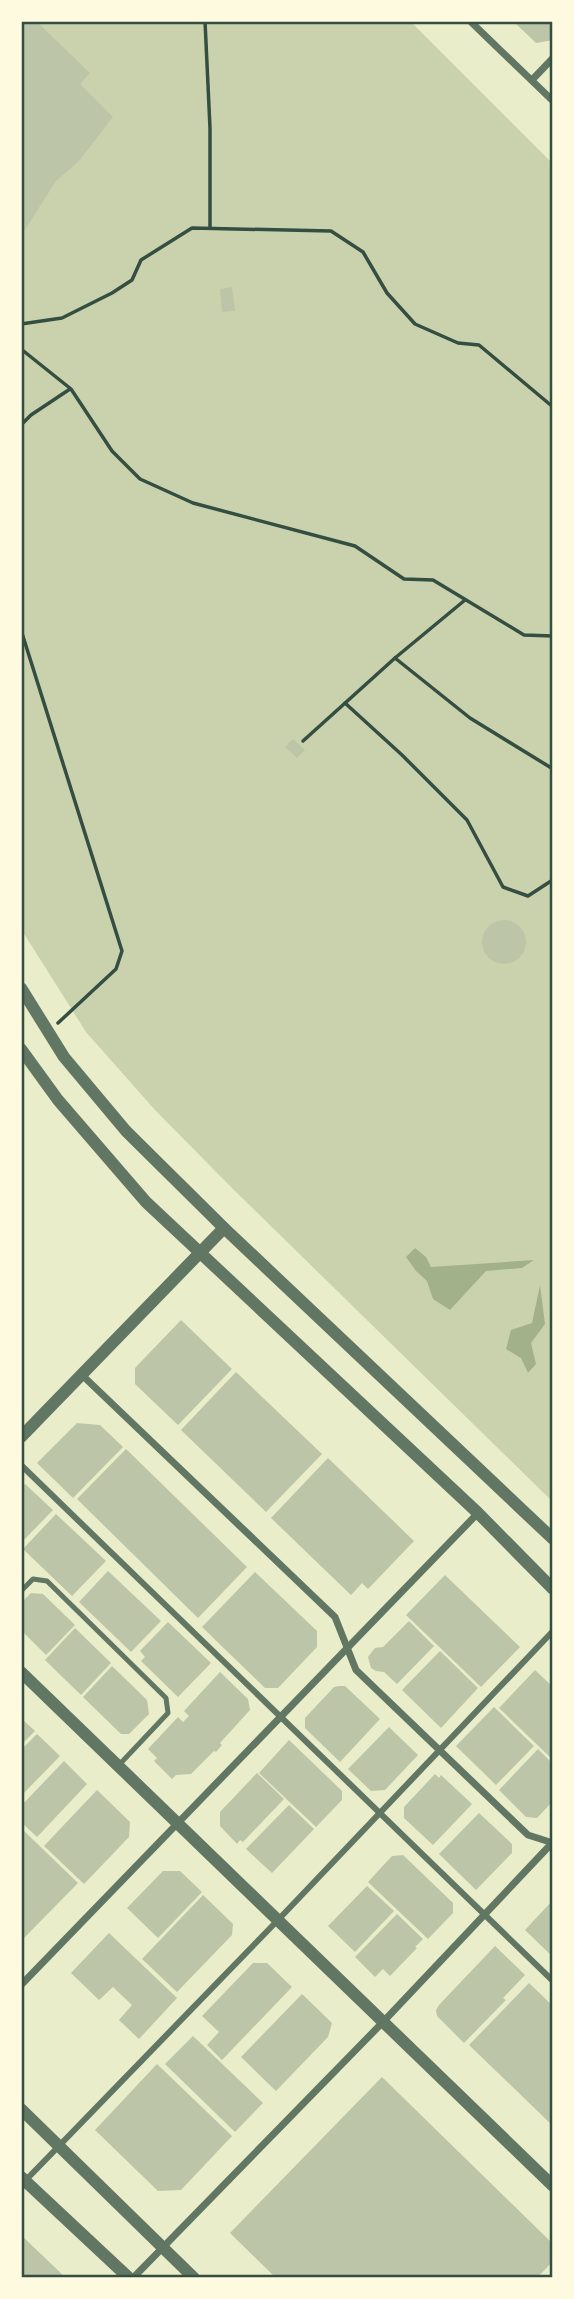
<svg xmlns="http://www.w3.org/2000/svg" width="574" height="2299" font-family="'Public Sans',sans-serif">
<rect width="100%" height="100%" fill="#e9edc9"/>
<polygon fill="#cad2ad" points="21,21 410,21 553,164 553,1502 234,1190 155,1110 86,1032 21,929"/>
<g fill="#a3b18a">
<polygon points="415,1248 426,1257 431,1267 534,1260 522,1268 486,1271 450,1310 433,1299 427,1281 416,1271 406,1257"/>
<polygon points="540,1285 545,1324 531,1343 536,1364 528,1373 521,1358 506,1349 511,1330 532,1323"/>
</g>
<g fill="#bcc5a7">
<polygon points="24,21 36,21 90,73 80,84 113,117 79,161 56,181 21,236 21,24"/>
<polygon points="513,21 553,21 553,40 536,43"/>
<polygon points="232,287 235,311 222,312 220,289"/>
<polygon points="293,739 305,750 297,758 285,747"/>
<circle cx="504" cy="942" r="22"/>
<polygon points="181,1320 232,1369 178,1425 135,1384 135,1368"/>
<polygon points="236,1372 322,1454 266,1512 181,1430"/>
<polygon points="77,1423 100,1425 123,1447 73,1498 37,1463"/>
<polygon points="126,1449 247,1567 198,1618 77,1499"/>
<polygon points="328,1458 414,1541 368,1589 362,1583 351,1595 271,1518"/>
<polygon points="25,1484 53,1510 21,1543 21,1488"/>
<polygon points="56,1514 106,1561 72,1596 23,1549"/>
<polygon points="108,1571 161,1621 131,1652 79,1602"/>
<polygon points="255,1572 317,1631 317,1647 278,1688 265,1688 202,1627"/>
<polygon points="445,1575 520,1647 481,1687 406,1615"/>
<polygon points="31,1593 43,1594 75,1625 46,1655 21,1630 21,1603"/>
<polygon points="409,1621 434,1646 397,1684 384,1672 376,1671 371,1668 368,1657 375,1648 383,1647"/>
<polygon points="168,1622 211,1663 178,1697 141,1661 145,1657 140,1651"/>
<polygon points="75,1628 111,1663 81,1695 45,1660"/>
<polygon points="440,1651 478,1688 441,1728 402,1690"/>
<polygon points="112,1666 147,1700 149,1714 129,1734 121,1734 83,1697"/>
<polygon points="535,1670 553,1687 553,1760 499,1708"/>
<polygon points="220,1672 248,1699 250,1710 220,1743 222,1745 216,1752 214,1751 191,1774 176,1775 172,1779 154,1761 157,1758 148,1749 178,1717 183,1722 189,1716 184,1711"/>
<polygon points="339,1686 345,1686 380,1719 340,1762 305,1728 305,1718 334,1687"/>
<polygon points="494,1707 534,1746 496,1785 456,1746"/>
<polygon points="21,1718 35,1731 21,1745"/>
<polygon points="389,1727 418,1755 385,1790 371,1791 348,1769"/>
<polygon points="37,1734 60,1756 21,1796 21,1750"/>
<polygon points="289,1740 342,1791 342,1800 316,1827 259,1773"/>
<polygon points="538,1749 553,1764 553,1801 537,1818 526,1817 499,1790"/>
<polygon points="64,1761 87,1784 37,1837 21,1822 21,1806"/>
<polygon points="257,1773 284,1799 243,1842 240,1840 237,1844 220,1826 220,1812"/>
<polygon points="435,1774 439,1778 441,1775 472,1804 433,1845 404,1818 404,1807"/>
<polygon points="97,1790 130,1822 129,1837 84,1884 44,1846"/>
<polygon points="289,1805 314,1829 272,1873 246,1849"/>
<polygon points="479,1813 512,1844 512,1853 476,1890 439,1854"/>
<polygon points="21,1828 78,1883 21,1941"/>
<polygon points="403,1855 453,1903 453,1913 428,1939 368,1882 392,1856"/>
<polygon points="163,1871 180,1871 202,1892 158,1938 127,1908"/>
<polygon points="367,1886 394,1911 355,1952 328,1926"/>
<polygon points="203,1895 233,1924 232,1935 177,1992 142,1959"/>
<polygon points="553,1900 553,1957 525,1930"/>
<polygon points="397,1914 423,1939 415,1947 417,1948 390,1976 383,1969 375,1977 355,1957"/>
<polygon points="109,1933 177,1998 139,2039 119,2020 132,2005 113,1987 99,2000 71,1973"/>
<polygon points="495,1946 525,1975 503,1998 506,2000 464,2043 437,2016 436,2010 439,2005"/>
<polygon points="253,1963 267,1963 292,1987 222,2060 207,2045 219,2032 202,2016"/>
<polygon points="529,1983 553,2006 553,2126 469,2045"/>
<polygon points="302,1994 332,2023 328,2037 276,2091 241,2057"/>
<polygon points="193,2036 263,2103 235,2132 165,2064"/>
<polygon points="157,2064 232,2136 181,2190 158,2191 95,2130"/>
<polygon points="382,2077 553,2244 553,2261 537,2278 276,2278 230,2233"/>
<polygon points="21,2235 66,2278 21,2278"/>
</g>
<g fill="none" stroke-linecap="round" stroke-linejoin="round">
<g stroke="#344e41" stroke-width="3.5">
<polyline points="205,21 210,128 210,228"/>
<polyline points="21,324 62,318 112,293 132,280 141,260 192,228 331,231 363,252 387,293 415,324 458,343 479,345 553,407"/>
<polyline points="21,349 71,389 112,451 140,479 193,503 355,546 404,579 433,580 524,635 553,636"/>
<polyline points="21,425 31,415 70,389"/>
<polyline points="21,630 122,951 116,969 58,1023"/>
<polyline points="395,658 470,718 553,769"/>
<polyline points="345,703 402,755 467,820 503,887 528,896 551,881 553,883"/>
<polyline points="303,741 395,658 465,600"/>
</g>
<polyline stroke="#617663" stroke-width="5" points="21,1591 33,1579 47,1581 166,1698 168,1713 118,1766"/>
<g stroke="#617663" stroke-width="6">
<polyline points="21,1465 553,1981"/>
<polyline points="25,2181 278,1920 553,1631"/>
</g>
<g stroke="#617663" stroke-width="7">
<polyline points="470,21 553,101"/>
<polyline points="532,80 553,58"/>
<polyline points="82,1375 335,1617 356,1670 528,1835 553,1843"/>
<polyline points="21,1985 478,1513"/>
<polyline points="133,2278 383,2022 553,1842"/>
</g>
<g stroke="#617663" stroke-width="12">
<polyline points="21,988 64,1057 126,1131 224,1228 553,1539"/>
<polyline points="21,1049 58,1100 146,1202 478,1513 553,1589"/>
<polyline points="21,1437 224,1228"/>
<polyline points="21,1672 553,2186"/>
<polyline points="21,2109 194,2278"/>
<polyline points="21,2177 129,2278"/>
</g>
</g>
<rect width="574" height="2299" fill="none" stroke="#fefae0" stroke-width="46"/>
<rect x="23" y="23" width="528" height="2253" fill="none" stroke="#344e41" stroke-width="2.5"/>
</svg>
